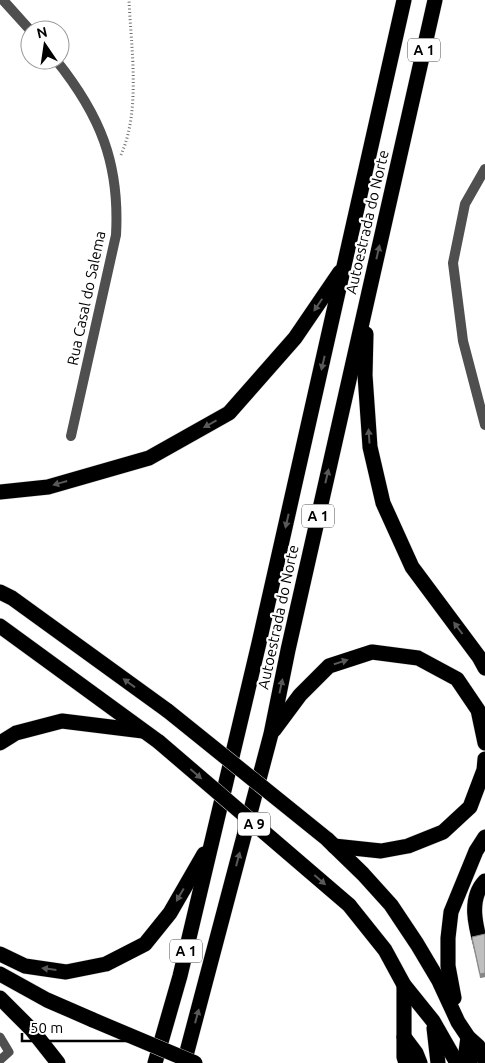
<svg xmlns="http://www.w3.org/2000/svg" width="485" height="1063" font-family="Ubuntu,sans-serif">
<rect width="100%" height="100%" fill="#fff"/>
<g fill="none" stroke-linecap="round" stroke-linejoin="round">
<defs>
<g id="motorway">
<polyline points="366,334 365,375 370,447 383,503 412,567 479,657 485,668"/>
<polyline points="0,492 48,487 149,458 229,413 295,338 340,272"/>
<polyline points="0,592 12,598 168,711"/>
<polyline points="0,626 159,742"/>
<polyline points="274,730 300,695 329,666 372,652 418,658 457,679 478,710 485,743"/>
<polyline points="0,743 16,733 62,721 143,731"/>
<polyline points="327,839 363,874 391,905 417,944 439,981 458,1022 468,1037 478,1046 485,1061"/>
<polyline points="334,846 381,851 408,846 443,832 470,807 484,770 485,759"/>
<path d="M485,881C465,902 479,936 485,961"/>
<polyline points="349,905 385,950 404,985 433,1021 457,1063"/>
<polyline points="0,954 25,966 66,972 106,964 145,944 170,913 204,854"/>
<polyline points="0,974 47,1000 93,1020"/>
<polyline points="404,985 404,1057 406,1063"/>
<polyline points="0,998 32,1030 58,1063"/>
<polyline points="454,998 448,966 448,938 451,912 476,851 485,837"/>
<polyline points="434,1028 438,1063"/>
<polyline points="404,1037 416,1053 420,1063"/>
<polyline points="468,1037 466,1052 470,1063"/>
<polyline points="155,1063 180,976 259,643 404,0"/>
<polyline points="184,1063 271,734 288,650 435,0"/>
</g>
</defs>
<use href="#motorway" stroke="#dbdbdb" stroke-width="16"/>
<path stroke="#717171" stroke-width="3" stroke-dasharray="1 2.5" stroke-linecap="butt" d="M121,155C141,110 131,48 129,0"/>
<polyline stroke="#4f4f4f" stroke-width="9" points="0,1037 9,1052 0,1060"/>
<g stroke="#4f4f4f" stroke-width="10">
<polyline points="3,0 30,30"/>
<path d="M56,60C100,115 120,163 116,235L71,436"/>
<polyline points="485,169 465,204 453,263 463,341 485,425"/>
</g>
<use href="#motorway" stroke="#000" stroke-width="15"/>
<defs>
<g id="motorway-bridge">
<polyline points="168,711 327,839"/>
<polyline points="159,742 349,905"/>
<polyline points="93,1020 195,1063"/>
</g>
</defs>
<use href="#motorway-bridge" stroke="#dbdbdb" stroke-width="16" stroke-linecap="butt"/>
<use href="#motorway-bridge" stroke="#000" stroke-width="15"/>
</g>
<polygon fill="#a4a4a4" points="485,934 485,977 480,978 472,941 472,937"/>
<polygon fill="#868686" points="485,973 485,977 480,978 480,974"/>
<polygon fill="#bfbfbf" stroke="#868686" points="485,934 485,973 480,974 472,937"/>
<defs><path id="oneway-solid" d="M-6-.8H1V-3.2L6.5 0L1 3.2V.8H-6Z" transform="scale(1.25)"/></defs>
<g fill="#595959">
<use href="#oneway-solid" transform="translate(378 252) rotate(-77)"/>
<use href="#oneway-solid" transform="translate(318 305) rotate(124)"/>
<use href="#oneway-solid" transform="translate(323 363) rotate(103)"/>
<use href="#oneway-solid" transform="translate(210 424) rotate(151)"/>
<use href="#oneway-solid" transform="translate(369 436) rotate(-94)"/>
<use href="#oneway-solid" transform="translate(327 476) rotate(-77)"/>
<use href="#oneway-solid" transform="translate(60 483) rotate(164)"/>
<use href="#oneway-solid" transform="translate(287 521) rotate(103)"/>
<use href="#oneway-solid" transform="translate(458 628) rotate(-127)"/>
<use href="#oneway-solid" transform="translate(341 662) rotate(-17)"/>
<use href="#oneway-solid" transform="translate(129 683) rotate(-144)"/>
<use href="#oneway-solid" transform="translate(281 686) rotate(-78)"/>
<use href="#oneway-solid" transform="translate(196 774) rotate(41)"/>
<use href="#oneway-solid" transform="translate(238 859) rotate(-75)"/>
<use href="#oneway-solid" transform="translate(320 880) rotate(41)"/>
<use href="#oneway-solid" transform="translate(180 895) rotate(120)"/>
<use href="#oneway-solid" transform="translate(49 969) rotate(-173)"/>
<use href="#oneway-solid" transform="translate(197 1016) rotate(-75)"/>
</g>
<g text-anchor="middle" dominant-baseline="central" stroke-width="4.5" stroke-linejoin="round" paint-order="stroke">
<g fill="#fff" stroke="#4c4c4c" stroke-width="1">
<rect x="408" y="38.5" width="32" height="23" rx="4"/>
<rect x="302" y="504.5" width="32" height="23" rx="4"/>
<rect x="238" y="812.5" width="32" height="23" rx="4"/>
<rect x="170" y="939.5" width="32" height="23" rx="4"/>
</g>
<g font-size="14" font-weight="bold" fill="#000">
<text x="424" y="50">A 1</text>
<text x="318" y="516">A 1</text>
<text x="254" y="824">A 9</text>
<text x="186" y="951">A 1</text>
</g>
<g font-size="15" fill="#000" stroke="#fff">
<text transform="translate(367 222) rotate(-77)">Autoestrada do Norte</text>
<text transform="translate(86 298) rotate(-78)">Rua Casal do Salema</text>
<text transform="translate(278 617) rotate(-78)">Autoestrada do Norte</text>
</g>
</g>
<g transform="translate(45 45) rotate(347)"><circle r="24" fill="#ffffff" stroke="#999999"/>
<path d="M0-4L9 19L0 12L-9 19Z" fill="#000000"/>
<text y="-8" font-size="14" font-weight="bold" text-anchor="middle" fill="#000000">N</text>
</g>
<path d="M22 1033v8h119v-8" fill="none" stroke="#000000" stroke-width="2.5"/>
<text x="30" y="1033" font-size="15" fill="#000000" stroke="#ffffff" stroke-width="4" paint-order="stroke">50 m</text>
</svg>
